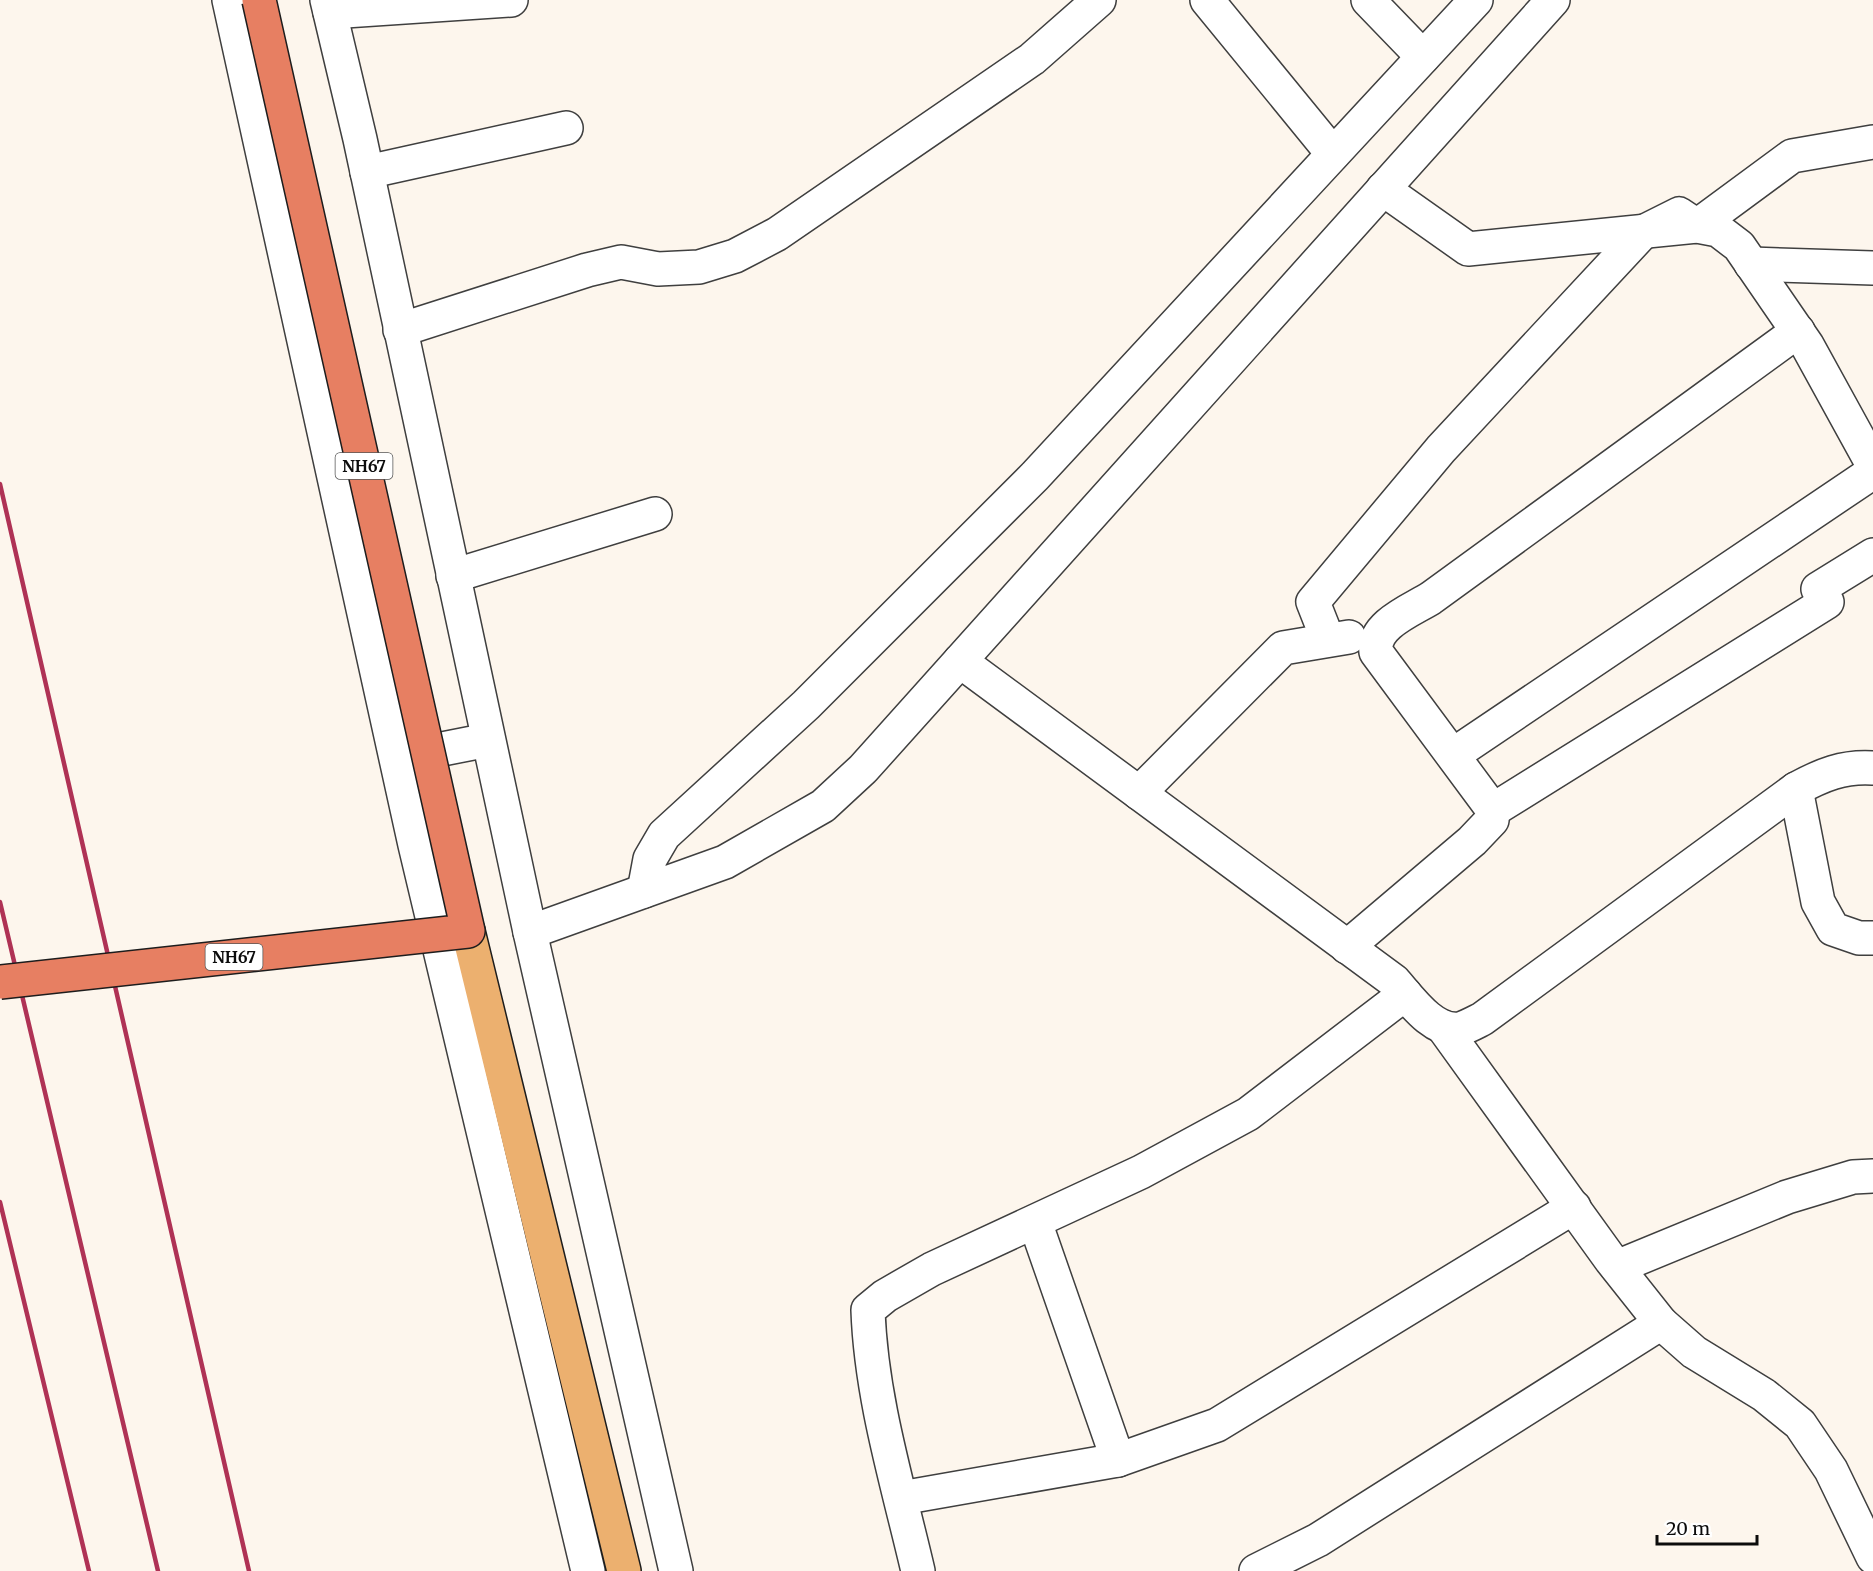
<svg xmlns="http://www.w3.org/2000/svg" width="1873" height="1571" font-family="Merriweather,serif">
<rect width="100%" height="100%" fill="#fdf6ed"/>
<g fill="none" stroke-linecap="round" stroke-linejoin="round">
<defs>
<g id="minor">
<polyline points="229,0 415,845 588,1571"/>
<polyline points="327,0 360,139 530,932 676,1571"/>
<polyline points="1207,0 1333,154"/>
<polyline points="1368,0 1423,57"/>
<polyline points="330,12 511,0"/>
<polyline points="367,172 566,128"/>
<polyline points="1383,189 1468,249 1697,226 1718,230 1739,246 1807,345 1873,465"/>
<polyline points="1751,264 1873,268"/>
<polyline points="400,330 587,270 621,262 658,269 699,267 735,256 777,234 1032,59 1099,0"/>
<polyline points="453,576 655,514"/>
<polyline points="1818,589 1873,555"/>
<polyline points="1328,640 1313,602 1441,449 1643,232 1679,214 1697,226 1792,156 1873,142"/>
<path d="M960,661L1394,981C1410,999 1433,1033 1460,1029C1467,1027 1476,1022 1482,1019L1796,789C1822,775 1843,766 1873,768"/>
<polyline points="1453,755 1873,472"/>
<polyline points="402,757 488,740"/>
<polyline points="1796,789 1818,902 1833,929 1859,938 1873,938"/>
<polyline points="1139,793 1283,648 1349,637"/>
<polyline points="1493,810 1827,602"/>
<polyline points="644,891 650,859 664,835 806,705 1035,476 1476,0"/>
<polyline points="530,932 725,862 823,806 863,769 1553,0"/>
<path d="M1347,947L1472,841L1492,820L1493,810L1376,652C1372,625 1412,610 1431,598L1798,331"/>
<polyline points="1443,1027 1611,1260 1661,1323 1694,1352 1764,1395 1800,1424 1831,1470 1873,1557"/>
<polyline points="1035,1222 1118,1460"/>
<polyline points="1617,1267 1787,1197 1853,1177 1873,1176"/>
<polyline points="901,1498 1118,1460 1217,1425 1574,1207"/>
<path d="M918,1571C898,1485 871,1398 868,1310L885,1296L932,1269L1141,1172L1248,1114L1405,994"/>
<polyline points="1256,1571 1318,1540 1661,1323"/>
</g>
<polyline id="major" points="468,931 624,1571"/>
</defs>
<use href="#minor" stroke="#3f3f3f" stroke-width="36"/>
<use href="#major" stroke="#1d1d1d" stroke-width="36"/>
<use href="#minor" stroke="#fff" stroke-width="33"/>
<use href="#major" stroke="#ecb06f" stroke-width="33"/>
<g stroke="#af3255" stroke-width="4.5">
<polyline points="0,484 249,1571"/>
<polyline points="0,902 158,1571"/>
<polyline points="0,1202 89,1571"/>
</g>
<defs>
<polyline id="highway-bridge" points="0,982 468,931 259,0"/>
</defs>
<use href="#highway-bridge" stroke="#1d1d1d" stroke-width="36" stroke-linecap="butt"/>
<use href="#highway-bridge" stroke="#e77f62" stroke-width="33"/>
</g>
<g text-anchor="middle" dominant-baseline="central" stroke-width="6" stroke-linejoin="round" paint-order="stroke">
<g fill="#fff" stroke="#555" stroke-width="1.5">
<rect x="335.5" y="453" width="57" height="26" rx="4.5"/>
<rect x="205.5" y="944" width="57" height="26" rx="4.5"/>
</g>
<g font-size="16" font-weight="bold" fill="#0c0c0c">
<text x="364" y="466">NH67</text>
<text x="234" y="957">NH67</text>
</g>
</g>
<path d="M1657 1535v9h100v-9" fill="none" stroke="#0c0c0c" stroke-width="3"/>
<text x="1666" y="1535" font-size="18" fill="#0c0c0c" stroke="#ffffff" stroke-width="4.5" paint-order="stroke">20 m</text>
</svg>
